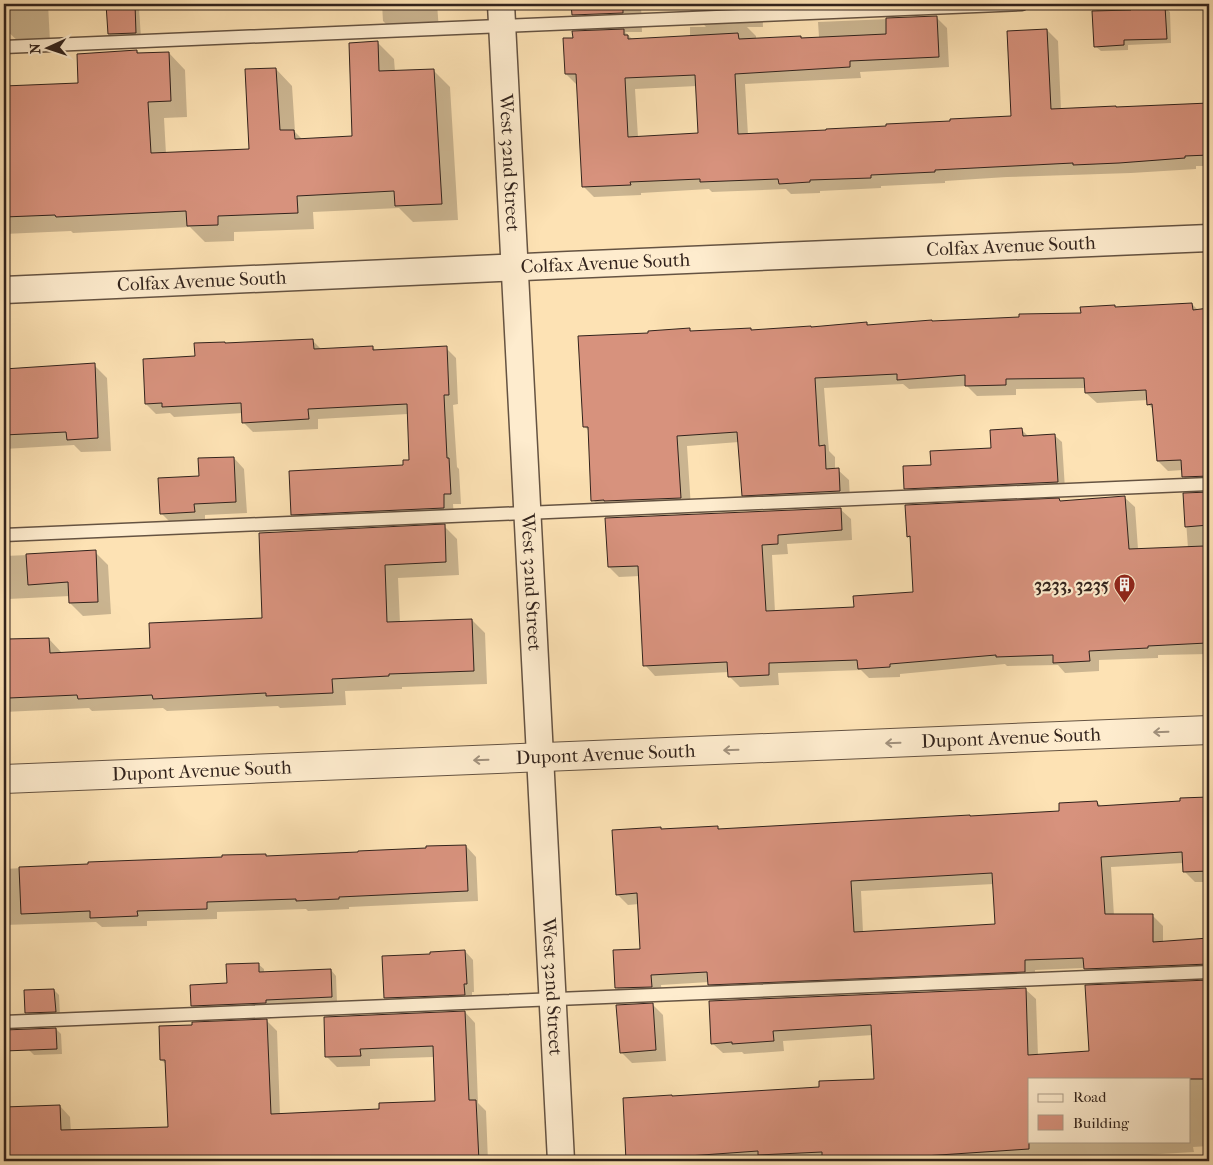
<svg xmlns="http://www.w3.org/2000/svg" width="1213" height="1165" font-family="'IM FELL French Canon',serif">
<rect width="100%" height="100%" fill="#fde2b4"/>
<filter id="stains"><feTurbulence type="fractalNoise" baseFrequency=".004" numOctaves="4"/><feColorMatrix values="0 0 0 0 .2 0 0 0 0 .09 0 0 0 0 .02 0 0 0 .5 -.17"/></filter>
<radialGradient id="worn" r=".72"><stop offset=".6" stop-color="#630" stop-opacity="0"/><stop offset="1" stop-color="#630" stop-opacity=".3"/></radialGradient>
<g fill="#0003" fill-rule="evenodd">
<polygon points="4,4 48,4 50,42 20,43 4,28"/>
<polygon points="108,4 135,4 139,8 141,38 114,39 109,34"/>
<polygon points="382,4 437,4 439,30 394,32 383,21"/>
<path d="M573,4H641L642,32H625L633,40L690,38V27H706L689,9L688,4H762L763,27H747L756,36V40L819,37L818,22L936,17L947,28L949,67L860,72L861,78L745,84L748,135L827,132L1013,118L1047,30L1058,41L1061,110L1209,104V166H1196V169L1131,173L1007,177L945,181V183L881,186V188L820,191V193L791,194L786,189L712,192L709,189L641,193V195L594,197L583,186L577,85L566,74L574,39L590,32L573,14ZM697,86L699,134L638,137L635,89Z"/>
<polygon points="817,4 859,4 860,14 828,15"/>
<polygon points="1097,4 1128,4 1128,8 1164,7 1170,12 1171,43 1128,45 1128,50 1101,51 1095,46"/>
<polygon points="378,43 394,59 395,72 433,70 450,87 458,220 413,222 399,208 313,212 314,229 234,232 234,241 205,242 190,227 73,233 71,231 4,234 4,87 80,84 137,51 140,54 169,53 185,70 187,117 164,118 166,154 251,150 276,69 292,86 295,132 303,140 354,137"/>
<polygon points="1192,304 1198,310 1209,310 1209,386 1206,386 1200,453 1209,452 1209,486 1193,487 1183,476 1183,470 1168,471 1158,461 1154,410 1148,404 1148,400 1097,403 1086,393 1086,388 1016,389 1016,395 977,396 967,386 909,389 903,384 824,388 829,451 835,457 835,470 838,470 849,480 850,501 753,505 743,495 739,442 687,446 691,508 603,510 593,500 589,431 584,426 649,334 690,330 692,332 751,330 752,331 812,328 866,323 869,326 932,322 1082,314 1116,308"/>
<polygon points="313,341 322,350 373,347 376,351 446,348 456,358 458,404 453,405 457,467 459,469 461,504 453,504 454,518 302,524 292,514 404,466 410,461 408,414 318,419 318,429 253,432 243,422 243,413 174,417 170,413 156,414 146,404 196,358 226,344"/>
<polygon points="94,365 107,378 111,451 81,452 74,445 4,449 4,369"/>
<polygon points="1022,430 1029,437 1054,435 1062,442 1065,489 913,496 906,488 932,466 992,449"/>
<polygon points="234,458 244,469 247,513 205,515 205,522 172,524 161,513 201,477"/>
<polygon points="1209,493 1209,654 1158,655 1158,658 1099,660 1099,671 1065,673 1058,665 1007,666 1005,664 900,674 900,677 869,678 861,670 778,673 779,685 740,687 729,676 729,672 655,676 645,665 640,576 619,577 609,567 840,509 851,519 852,540 787,544 788,554 772,555 775,612 855,608 914,594 912,540 908,536 1059,500 1062,502 1124,497 1135,507 1138,549 1188,548 1184,494"/>
<polygon points="4,511 5,556 95,552 108,565 111,614 83,616 70,603 70,596 8,599 8,603 4,603"/>
<polygon points="444,526 457,539 459,575 398,578 400,623 472,620 485,633 487,684 402,687 402,689 345,691 346,705 280,708 278,706 167,711 163,708 92,711 89,708 4,712 4,641 49,639 62,653 152,649 264,619"/>
<path d="M1209,798V882H1195L1185,872L1184,863L1111,867L1114,916H1153L1163,926V943L1209,939V974L1095,979L1084,968L1035,970V982L720,995L709,984V982L661,985L662,997L627,998L617,988L641,950L639,904L628,905L617,894L660,828L662,830L717,827L720,830L971,818L1060,812L1097,802L1102,807L1181,802V799ZM994,884L996,925L863,932L861,891Z"/>
<polygon points="466,846 476,857 478,901 349,907 349,909 308,911 306,909 217,912 217,919 147,921 147,926 102,927 96,922 4,925 4,869 266,855 267,857 360,853"/>
<polygon points="465,951 473,960 474,992 472,992 472,1003 393,1006 385,998"/>
<polygon points="258,964 264,969 264,973 331,970 336,976 337,1002 271,1004 271,1008 197,1011 192,1006 228,985"/>
<path d="M1209,981V1146L1193,1147L1194,1152L1094,1158L1093,1157L1007,1160V1161H627L624,1099L821,1089L876,1080L873,1035L783,1041L784,1051L744,1054L742,1052L723,1053L712,1043L710,1002L1025,989L1036,999L1038,1056L1091,1052L1086,986ZM1029,1079H1189V1141H1029Z"/>
<polygon points="54,990 59,995 60,1016 32,1018 27,1012"/>
<polygon points="652,1004 663,1015 666,1061 632,1063 621,1052"/>
<polygon points="465,1012 475,1023 478,1103 486,1111 488,1161 4,1161 4,1084 5,1108 60,1106 70,1117 71,1132 169,1128 166,1064 161,1060 266,1020 277,1031 280,1115 380,1110 436,1102 434,1057 370,1059 370,1066 337,1067 327,1057"/>
<polygon points="56,1029 61,1034 62,1054 34,1055 29,1050"/>
</g>
<g fill="#d7927d" stroke="#32231c" fill-rule="evenodd">
<polygon points="106,4 135,4 136,33 108,34"/>
<polygon points="571,4 623,4 623,13 572,15"/>
<polygon points="1165,6 1167,39 1124,40 1124,45 1094,47 1092,11 1131,10 1131,7"/>
<path d="M937,16L939,57L850,61V67L735,74L738,134L826,130V129L886,126V124L950,121V119L1011,116L1007,31L1047,29L1051,109L1116,106V107L1209,103V155L1185,156V158L1119,163L1073,165V163L935,170V172L871,175V178L810,180V182L779,184L778,179L700,182V179L630,182L631,185L582,187L576,74H565L563,38H573L572,31L624,29V35H628V39L738,33L739,39L801,36V38L886,34V18ZM695,75L698,133L628,137L625,78Z"/>
<polygon points="378,41 379,71 434,69 442,204 395,206 394,191 297,196 298,213 218,216 218,225 187,226 186,211 56,217 55,215 4,217 4,86 78,83 77,54 137,50 137,53 169,52 171,101 148,102 151,153 249,149 245,69 276,68 280,130 294,130 295,139 352,136 349,43"/>
<polygon points="1192,303 1193,310 1209,308 1209,476 1182,477 1181,460 1157,461 1152,404 1147,405 1146,390 1085,393 1084,378 1006,379 1006,385 965,386 965,375 897,380 897,374 815,378 819,446 825,445 826,469 839,468 840,491 742,496 737,432 677,436 681,498 604,501 604,500 591,501 588,427 583,427 578,336 648,333 648,331 690,328 690,331 751,328 751,330 811,326 811,327 867,322 867,325 932,320 932,321 1019,317 1019,314 1081,313 1080,307 1115,305 1115,307"/>
<polygon points="313,339 314,349 373,346 373,350 447,346 449,395 444,395 447,458 449,458 451,494 444,494 444,508 291,515 289,471 403,465 403,460 409,460 407,404 308,409 309,419 242,423 241,403 162,407 162,403 145,404 143,359 195,356 194,343 225,342 225,343"/>
<polygon points="95,363 98,438 67,440 66,432 4,435 4,369"/>
<polygon points="1022,428 1023,436 1055,434 1058,482 904,489 903,466 931,465 930,451 991,448 990,430"/>
<polygon points="234,457 236,502 194,504 195,512 160,514 158,478 199,476 198,458"/>
<polygon points="1209,492 1209,525 1185,527 1183,493"/>
<polygon points="1125,496 1129,549 1204,546 1207,643 1148,646 1148,648 1089,651 1090,661 1053,663 1053,655 996,657 996,655 890,664 890,667 858,669 857,660 769,663 769,675 728,677 727,662 643,666 638,566 608,567 605,518 841,508 842,530 778,535 778,544 762,545 766,611 854,607 853,596 913,592 910,536 907,537 905,505 1059,498 1060,501"/>
<polygon points="445,524 446,562 385,565 387,622 472,619 474,671 389,674 389,676 332,679 333,693 266,696 266,693 153,699 152,695 78,699 77,695 9,698 7,639 49,638 50,653 150,648 149,623 262,618 259,533"/>
<polygon points="96,550 98,602 69,603 68,582 28,585 26,554"/>
<path d="M1209,797V871L1183,872L1182,852L1101,857L1105,914H1153V942L1209,938V964L1084,969L1083,958L1025,960V972L708,985L707,972L651,975L652,987L615,988L613,950L640,949L637,893L616,895L612,830L661,827V829L718,826V829L970,815V816L1059,811V803L1097,801L1098,806L1180,801V798ZM992,873L995,924L854,932L851,881Z"/>
<polygon points="466,845 468,891 339,897 339,899 296,901 296,899 207,902 207,909 137,911 138,916 90,918 90,911 21,914 19,867 88,864 88,862 222,857 222,855 266,854 266,856 358,852 358,851 426,848 426,846"/>
<polygon points="465,950 467,984 464,984 465,995 384,998 382,956 430,954 430,952"/>
<polygon points="259,963 259,972 331,969 332,997 266,1000 266,1003 191,1006 190,985 227,983 226,964"/>
<polygon points="1209,980 1209,1079 1029,1079 1029,1149 924,1156 924,1160 898,1161 891,1161 891,1160 822,1161 822,1152 758,1155 758,1151 674,1157 674,1161 626,1161 623,1098 672,1095 672,1096 819,1087 819,1081 874,1079 871,1025 773,1031 774,1041 732,1044 732,1042 711,1044 709,1001 1026,988 1028,1055 1089,1051 1085,985"/>
<polygon points="54,989 56,1012 25,1013 24,990"/>
<polygon points="653,1003 656,1050 620,1053 616,1005"/>
<polygon points="465,1011 469,1100 476,1100 479,1161 442,1161 442,1157 356,1160 356,1161 4,1161 4,1107 60,1105 61,1130 168,1127 165,1060 160,1060 159,1026 192,1025 192,1022 267,1019 271,1114 379,1109 379,1103 435,1101 433,1046 360,1049 361,1056 325,1057 324,1017"/>
<polygon points="56,1028 57,1049 4,1051 4,1030"/>
</g>
<g fill="none" stroke-linecap="round" stroke-linejoin="round">
<defs>
<g id="service">
<polyline points="4,47 1022,4"/>
<polyline points="4,535 1209,484"/>
<polyline points="4,1022 1209,972"/>
</g>
<g id="minor">
<path id="s1" d="M501,4L561,1161"/>
<path id="s2" d="M4,290L568,265L1209,238"/>
</g>
<g id="tertiary">
<path id="s3" d="M4,779L1209,730"/>
</g>
</defs>
<use href="#service" stroke="#655342" stroke-width="15"/>
<use href="#minor" stroke="#655342" stroke-width="29"/>
<use href="#tertiary" stroke="#655342" stroke-width="30"/>
<use href="#service" stroke="#feecce" stroke-width="12"/>
<use href="#minor" stroke="#feecce" stroke-width="26"/>
<use href="#tertiary" stroke="#feecce" stroke-width="28"/>
</g>
<defs><path id="oneway-shaft" d="M-6 0H5M1.5-3L5.5 0L1.5 3" fill="none" stroke-width="1.6" stroke-linecap="round" stroke-linejoin="round" transform="scale(1.25)"/></defs>
<g stroke="#a2927e">
<use href="#oneway-shaft" transform="translate(1161 732) rotate(178)"/>
<use href="#oneway-shaft" transform="translate(893 743) rotate(178)"/>
<use href="#oneway-shaft" transform="translate(731 750) rotate(178)"/>
<use href="#oneway-shaft" transform="translate(481 760) rotate(178)"/>
</g>
<defs>
<symbol id="building-pin" viewBox="-11 -11 22 30"><path d="M0 17L-7.5 6A9.5 9.5 0 1 1 7.5 6Z" fill="#8f2418" stroke="#feecce"/><path d="M-4-6H4V6H1V3H-1V6H-4ZM-2.5-4.3h1.7v1.8h-1.7ZM.8-4.3h1.7v1.8H.8ZM-2.5-1h1.7V.8h-1.7ZM.8-1h1.7V.8H.8Z" fill="#fff"/></symbol>
</defs>
<g fill-rule="evenodd">
<use href="#building-pin" x="1112" y="572" width="25" height="34"/>
</g>
<g text-anchor="middle" dominant-baseline="central" stroke-width="4.5" stroke-linejoin="round" paint-order="stroke">
<g font-size="19" fill="#32231c" stroke="#feecce">
<text stroke="none"><textPath href="#s1" startOffset="159">West 32nd Street</textPath></text>
<text stroke="none"><textPath href="#s2" startOffset="1008">Colfax Avenue South</textPath></text>
<text stroke="none"><textPath href="#s2" startOffset="602">Colfax Avenue South</textPath></text>
<text stroke="none"><textPath href="#s2" startOffset="198">Colfax Avenue South</textPath></text>
<text stroke="none"><textPath href="#s1" startOffset="579">West 32nd Street</textPath></text>
<text stroke="none"><textPath href="#s3" startOffset="1008">Dupont Avenue South</textPath></text>
<text stroke="none"><textPath href="#s3" startOffset="602">Dupont Avenue South</textPath></text>
<text stroke="none"><textPath href="#s3" startOffset="198">Dupont Avenue South</textPath></text>
<text stroke="none"><textPath href="#s1" startOffset="984">West 32nd Street</textPath></text>
</g>
<g font-size="19" font-weight="bold" fill="#32231c" stroke="#feecce" text-anchor="end">
<text x="1109" y="585">3233, 3235</text>
</g>
</g>
<rect width="1213" height="1165" fill="none" stroke="#fde2b4" stroke-width="20"/>
<rect x="5" y="5" width="1203" height="1155" fill="none" stroke="#32231c" stroke-width="2.5"/>
<rect x="10" y="10" width="1193" height="1145" fill="none" stroke="#32231c"/>
<rect x="1028" y="1078" width="162" height="65" fill="#feecce" stroke="#ac9c87"/>
<rect x="1038" y="1094" width="25" height="8" fill="#feecce" stroke="#ac9c87"/>
<text x="1073" y="1102" font-size="15" fill="#32231c">Road</text>
<rect x="1038" y="1115" width="25" height="15" fill="#d7927d" stroke="#ac9c87"/>
<text x="1073" y="1128" font-size="15" fill="#32231c">Building</text>
<g transform="translate(48 48) rotate(267)" stroke="#feecce" stroke-width="4" paint-order="stroke">
<path d="M0-4L9 19L0 12L-9 19Z" fill="#32231c"/>
<text y="-8" font-size="14" font-weight="bold" text-anchor="middle" fill="#32231c">N</text>
</g>
<rect width="100%" height="100%" filter="url(#stains)"/>
<rect width="100%" height="100%" fill="url(#worn)"/>
</svg>
